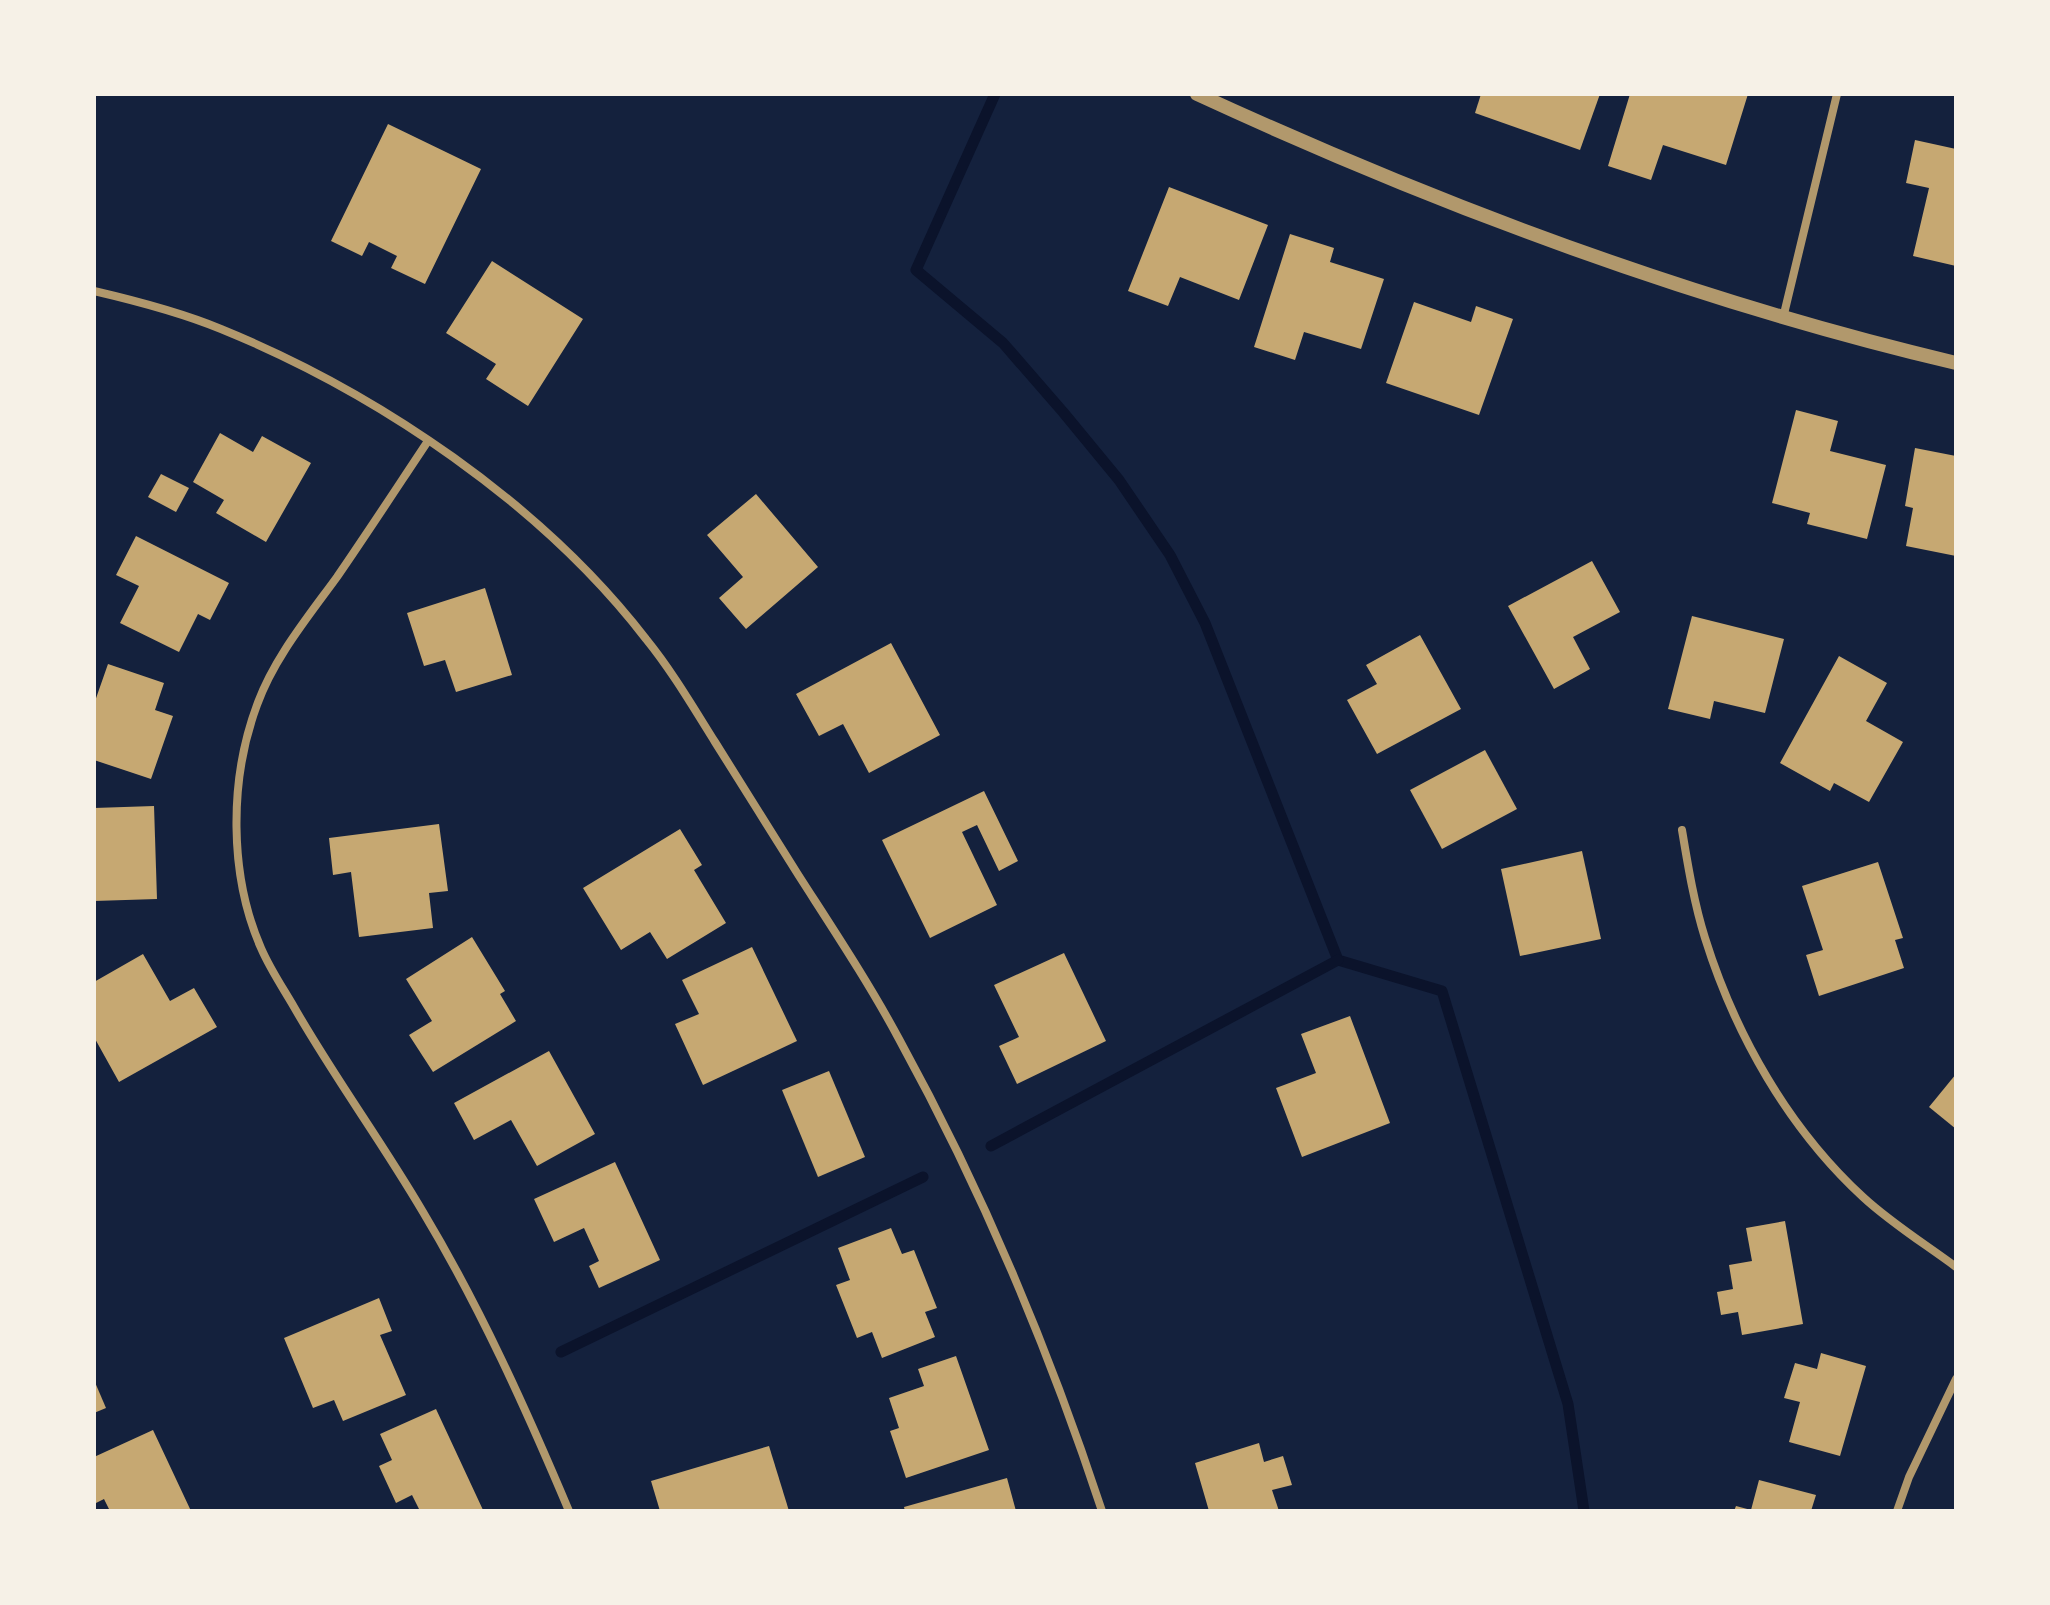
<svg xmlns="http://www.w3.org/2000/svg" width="2050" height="1605" font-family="'Exo 2',sans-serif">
<rect width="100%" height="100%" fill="#14213d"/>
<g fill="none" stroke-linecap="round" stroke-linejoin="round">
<g stroke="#0b132b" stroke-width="11">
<polyline points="995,94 916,270 1003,343 1063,412 1119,480 1170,555 1205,623 1338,960 1442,991 1568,1404 1584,1511"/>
<polyline points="991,1146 1338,960"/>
<polyline points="561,1352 923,1177"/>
</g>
</g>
<g fill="#c6a872">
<polygon points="1481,94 1600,94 1580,150 1475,113"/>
<polygon points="1630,94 1748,94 1726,165 1663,145 1651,180 1608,166"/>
<polygon points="388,124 481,169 425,284 391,268 397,256 369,242 362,256 331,241"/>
<polygon points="1915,140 1956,149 1956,266 1913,256 1929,188 1906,183"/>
<polygon points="1169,187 1268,225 1239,300 1180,277 1168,306 1128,291"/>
<polygon points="1290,234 1334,248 1330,262 1384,279 1361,349 1304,332 1295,360 1254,347"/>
<polygon points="492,261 583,319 528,406 486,379 496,364 446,333"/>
<polygon points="1414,302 1471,322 1476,306 1513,319 1479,415 1386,383"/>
<polygon points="1796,410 1838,421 1830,451 1886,465 1867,539 1807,524 1810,513 1772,503"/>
<polygon points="220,433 253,452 262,436 311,463 266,542 216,513 224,500 193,482"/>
<polygon points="1915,448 1956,456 1956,556 1906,546 1913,508 1905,506"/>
<polygon points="161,474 189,488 176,512 148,497"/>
<polygon points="756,494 818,567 746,629 719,598 743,577 707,535"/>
<polygon points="136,536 229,583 210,620 198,614 179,652 120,623 139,586 116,575"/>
<polygon points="1592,561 1620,612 1573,637 1590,669 1554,689 1508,606"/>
<polygon points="485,588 512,675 456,692 445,660 424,666 407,613"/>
<polygon points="1692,616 1784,639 1765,713 1714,701 1710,719 1668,709"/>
<polygon points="1420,635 1461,709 1377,754 1347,700 1377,684 1366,665"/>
<polygon points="891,643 940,735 869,773 843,724 819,736 796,694"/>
<polygon points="1839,656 1887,683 1866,721 1903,742 1869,802 1834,783 1830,791 1780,763"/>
<polygon points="108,664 164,683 155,710 173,716 151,779 94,760 94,704"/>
<polygon points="1485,750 1517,809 1442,849 1410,790"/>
<polygon points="984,791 1018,861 999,871 977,825 962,832 997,905 930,938 882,840"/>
<polygon points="154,806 157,899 94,901 94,808"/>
<polygon points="439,824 448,891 429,893 433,928 359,937 351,872 333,875 329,838"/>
<polygon points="680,829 702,865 694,870 726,923 667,959 650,932 621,950 583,888"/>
<polygon points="1582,851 1601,939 1520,956 1501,869"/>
<polygon points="1878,862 1903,938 1895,940 1904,968 1819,996 1806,955 1823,950 1802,886"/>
<polygon points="472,937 505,991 500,994 516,1021 433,1072 409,1035 432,1021 406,979"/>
<polygon points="752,947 797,1041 703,1085 675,1024 699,1014 682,980"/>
<polygon points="1064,953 1106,1041 1017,1084 999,1046 1019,1037 994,985"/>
<polygon points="143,954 170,1001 194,988 217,1027 119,1082 94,1037 94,982"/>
<polygon points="1350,1016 1390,1123 1302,1157 1276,1088 1316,1073 1301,1034"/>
<polygon points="549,1051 595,1134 537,1166 511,1120 474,1140 454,1103"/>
<polygon points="829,1071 865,1157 818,1177 782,1090"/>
<polygon points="1956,1074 1956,1129 1929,1107"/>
<polygon points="615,1162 660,1260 599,1288 589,1266 599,1261 584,1228 554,1242 534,1199"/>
<polygon points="1785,1221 1803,1324 1742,1335 1738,1312 1721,1315 1717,1292 1733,1289 1729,1265 1752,1261 1746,1228"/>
<polygon points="891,1228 902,1254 914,1250 937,1308 925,1312 935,1337 882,1358 872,1332 857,1338 836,1285 850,1280 838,1248"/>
<polygon points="379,1298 392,1331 380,1335 406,1395 343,1421 334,1400 313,1408 284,1338"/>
<polygon points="1821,1353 1866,1366 1840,1456 1789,1442 1800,1402 1784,1398 1795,1363 1817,1369"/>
<polygon points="956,1356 989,1450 906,1478 890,1431 899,1428 889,1398 924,1386 918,1369"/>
<polygon points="94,1380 106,1408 94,1413"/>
<polygon points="436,1409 483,1510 481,1511 420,1511 412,1495 396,1503 379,1466 392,1460 380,1434"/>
<polygon points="153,1430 191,1511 110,1511 104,1499 94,1504 94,1457"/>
<polygon points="1259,1443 1264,1462 1283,1456 1292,1485 1272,1490 1279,1511 1209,1511 1195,1463"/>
<polygon points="769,1446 789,1511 660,1511 651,1481"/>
<polygon points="1007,1478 1016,1511 905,1511 904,1507"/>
<polygon points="1759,1480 1816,1495 1811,1511 1734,1511 1736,1506 1751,1510"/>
</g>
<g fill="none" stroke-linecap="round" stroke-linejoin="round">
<g stroke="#b1986c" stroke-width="8">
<path d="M94,291C137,301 180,312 221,329C378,393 542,504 646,639C672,671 693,707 715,742C743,787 771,831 799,876C833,929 869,983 899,1039C982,1190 1048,1347 1102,1511"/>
<polyline points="1783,318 1837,94"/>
<path d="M428,441C398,486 368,532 337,577C308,617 274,658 257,705C229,780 229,875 261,948C270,969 283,988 294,1007C334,1077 382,1142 423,1212C480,1307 526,1409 569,1511"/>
<path d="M1682,830C1688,866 1694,903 1705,938C1735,1034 1788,1128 1863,1197C1891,1223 1925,1244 1956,1267"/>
<polyline points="1897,1511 1909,1477 1956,1379"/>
</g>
<path stroke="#b1986c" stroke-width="14" d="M1197,94C1442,207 1693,301 1956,363"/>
</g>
<rect width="2050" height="1605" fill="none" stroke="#f6f1e7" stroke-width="192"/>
</svg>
